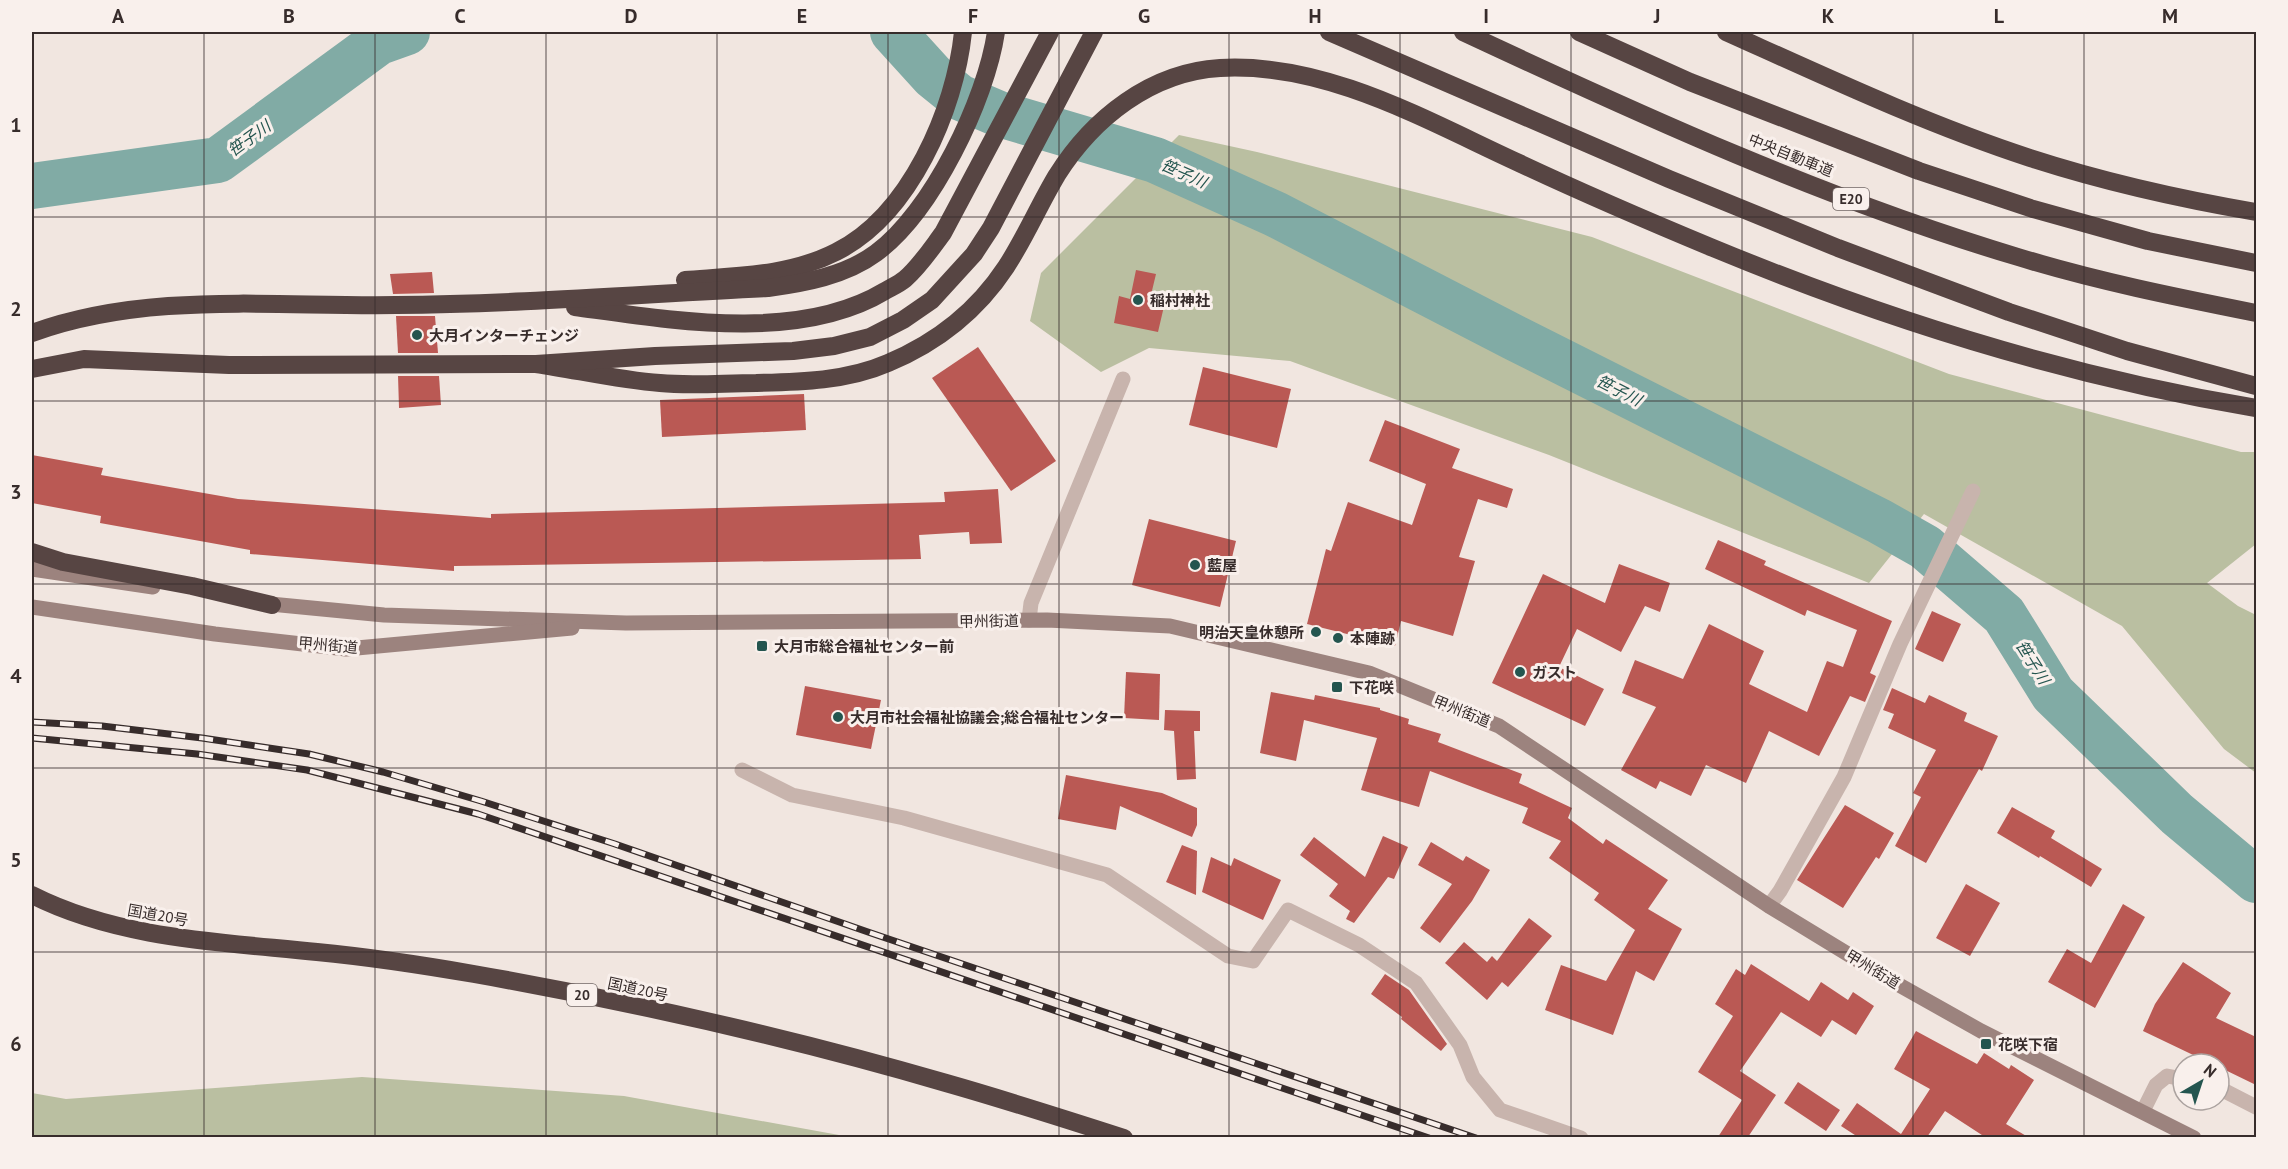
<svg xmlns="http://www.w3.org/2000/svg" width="2288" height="1169" font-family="'PT Sans','Noto Sans JP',sans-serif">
<rect width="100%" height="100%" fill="#f1e6e0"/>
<g fill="#babfa1">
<polygon points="1179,135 1257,152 1592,237 1949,374 2241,452 2256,452 2256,544 2207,583 2238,606 2256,615 2256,773 2224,749 2122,626 1924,514 1869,583 1549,455 1290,361 1149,348 1101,372 1030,321 1041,273"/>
<polygon points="362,1077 624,1096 850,1137 32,1137 32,1093 66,1099"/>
</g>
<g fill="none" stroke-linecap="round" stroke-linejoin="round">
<g stroke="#81aba5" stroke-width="46">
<polyline points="893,32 933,76 959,97 999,114 1155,160 1275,214 1517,339 1879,521 1925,547 2004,615 2053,694 2177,814 2256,880"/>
<polyline points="32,186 218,160 379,42 407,32"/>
</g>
</g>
<g fill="#ba5954">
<polygon points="1136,270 1156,274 1150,299 1165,302 1158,332 1114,323 1119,296 1130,299"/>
<polygon points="432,272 434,293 393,294 390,274"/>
<polygon points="396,316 435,316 438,353 398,353"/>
<polygon points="978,347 1056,461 1011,491 932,378"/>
<polygon points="1203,367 1291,389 1277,448 1189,425"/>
<polygon points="398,376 439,376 441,405 399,408"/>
<polygon points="804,394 806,430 662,437 660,400"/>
<polygon points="1385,420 1460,449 1452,468 1513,489 1507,508 1478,499 1459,557 1475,561 1453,636 1401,621 1395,646 1307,624 1326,549 1331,551 1348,502 1412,525 1426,484 1369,461"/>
<polygon points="32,455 103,468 101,475 238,499 491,518 491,514 945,502 944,492 998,489 1002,543 970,544 969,532 919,535 921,559 454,566 454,571 250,554 250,550 100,523 101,516 32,503"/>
<polygon points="1149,519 1236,541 1220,607 1132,585"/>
<polygon points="1718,540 1766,561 1764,565 1892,621 1870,673 1876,676 1865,702 1850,696 1819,756 1769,731 1746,783 1706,765 1691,796 1660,781 1656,789 1621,770 1656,707 1622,693 1635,660 1683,679 1709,624 1764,651 1749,684 1807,712 1827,661 1843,667 1857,630 1807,610 1805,616 1705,569"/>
<polygon points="1619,564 1670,583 1660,612 1645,606 1621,652 1577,629 1559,667 1604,689 1585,726 1492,683 1543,574 1605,603"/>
<polygon points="1932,611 1961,624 1943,662 1915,649"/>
<polygon points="1126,672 1160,674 1159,720 1124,718"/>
<polygon points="805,686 881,700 871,749 796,735"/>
<polygon points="1892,688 1925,703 1929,695 1967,713 1964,721 1998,736 1982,771 1979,769 1926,863 1895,846 1921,797 1913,793 1936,750 1888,728 1894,714 1883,710"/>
<polygon points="1271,692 1314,700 1315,695 1380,708 1380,710 1409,719 1408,724 1441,734 1438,742 1522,774 1519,783 1572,808 1568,818 1603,844 1606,839 1668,880 1648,909 1682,929 1654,981 1636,971 1613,1035 1545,1010 1561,965 1606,981 1635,930 1594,900 1599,893 1549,858 1561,841 1522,823 1528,808 1430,771 1419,807 1361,790 1377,738 1304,720 1296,761 1260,753"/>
<polygon points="1165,710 1200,711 1200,731 1194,731 1196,779 1177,780 1174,731 1164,730"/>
<polygon points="1066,775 1162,793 1197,808 1197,825 1192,837 1120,806 1116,830 1058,819"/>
<polygon points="1845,805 1894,833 1879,859 1876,857 1843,908 1797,880"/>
<polygon points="2012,807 2055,831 2051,838 2102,869 2091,887 2040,856 2039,858 1997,833"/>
<polygon points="1383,836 1408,847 1394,879 1388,877 1354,923 1346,919 1350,911 1329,896 1338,884 1300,855 1314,837 1365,877"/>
<polygon points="1431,842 1463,861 1466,856 1490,870 1472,901 1440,943 1420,928 1452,884 1418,865"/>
<polygon points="1182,845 1197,851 1196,895 1166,882"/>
<polygon points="1211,857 1231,866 1234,858 1281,880 1263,920 1202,892"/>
<polygon points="1966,884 2000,903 1970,956 1936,938"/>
<polygon points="2123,904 2145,917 2095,1008 2048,982 2067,949 2091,963"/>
<polygon points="1529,918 1552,936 1508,987 1502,982 1487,1000 1445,963 1464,942 1487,962 1492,956 1497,961"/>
<polygon points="2183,962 2231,993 2216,1018 2256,1037 2256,1085 2219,1067 2219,1064 2212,1064 2143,1031 2155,1004"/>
<polygon points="1751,964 1809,1001 1821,982 1848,1000 1853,992 1874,1006 1856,1035 1832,1020 1821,1037 1781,1012 1740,1071 1776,1095 1748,1137 1718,1137 1742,1100 1698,1072 1733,1016 1715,1004 1736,969 1745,975"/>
<polygon points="1385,974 1409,990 1447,1044 1441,1051 1401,1019 1402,1017 1371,994"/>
<polygon points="1916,1031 1977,1064 1984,1053 2009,1069 2011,1065 2034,1080 2006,1124 2028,1137 1985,1137 1945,1111 1927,1137 1858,1137 1841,1126 1857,1103 1901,1134 1930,1089 1894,1069"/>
<polygon points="1798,1082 1840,1110 1826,1131 1784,1103"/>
</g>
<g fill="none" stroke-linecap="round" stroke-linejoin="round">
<g stroke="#c8b4ad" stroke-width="15">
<polyline points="1029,620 1031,603 1123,379"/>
<polyline points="742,770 792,795 904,818 1107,875 1228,956 1253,961 1288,910 1359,945 1416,983 1460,1045 1473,1077 1500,1110 1581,1138"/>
<polyline points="1769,906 1780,891 1844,777 1900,644 1973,491"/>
<polyline points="2219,1088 2256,1107"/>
<polyline points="2143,1111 2156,1085 2167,1076 2183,1079"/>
</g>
<g stroke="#9c837e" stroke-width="15">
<polyline points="32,569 153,587"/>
<polyline points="260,603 384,615 626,623 1047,620 1170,626 1369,673 1499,726 1769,906 1892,981 1981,1031 2194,1138"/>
<polyline points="32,607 215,634 346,649 572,628"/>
</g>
<g stroke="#574543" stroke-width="18">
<polyline points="1329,32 1669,179 1838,248 2009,312 2127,351 2256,386"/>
<path d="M1463,32C1643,116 1827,200 2018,257C2096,281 2176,297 2256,313"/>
<polyline points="1579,32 1690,82 1919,171 2033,209 2148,241 2256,263"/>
<path d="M1726,32C1826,77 1926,124 2030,158C2104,182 2180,199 2256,212"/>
<path d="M685,280C735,276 789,276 836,252C910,215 955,110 963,32"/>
<path d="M575,307C670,320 799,343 885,291C892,287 899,284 905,279C920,266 931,249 943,233L1050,32"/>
<path d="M32,333C147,291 275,307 396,305C520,304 644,294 768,288C804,283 845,276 876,253C932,212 986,100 996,32"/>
<path d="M536,364C577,370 619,380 660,383C691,386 724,383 756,383C800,382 847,381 888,363C936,343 977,311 1006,267C1025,238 1039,205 1057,175C1093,118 1151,72 1220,68C1326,62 1425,120 1519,163C1583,193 1648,221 1713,248C1887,320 2070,377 2256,408"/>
<polyline points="32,369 84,359 229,365 536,364 655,356 793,351 834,346 870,337 903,320 932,300 974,254 991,228 1094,32"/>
<polyline points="32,552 63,562 192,586 272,605"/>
<path d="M32,895C119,939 221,942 317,952C369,957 422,965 474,974C632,1002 792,1038 946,1083C1006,1100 1065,1119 1124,1138"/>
</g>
<defs>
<g id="rail">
<polyline points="32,722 102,726 202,738 309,754 383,772 481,801 615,844 868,932 1476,1138"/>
<polyline points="32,738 197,754 307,770 478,814 1429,1138"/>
</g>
</defs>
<use href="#rail" stroke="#372c2b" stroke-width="7"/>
<use href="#rail" stroke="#f9f0ec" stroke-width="4.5" stroke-dasharray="14" stroke-linecap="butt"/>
</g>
<path fill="none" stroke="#372c2b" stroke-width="1.5" stroke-opacity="0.55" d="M204,32V1138M375,32V1138M546,32V1138M717,32V1138M888,32V1138M1059,32V1138M1229,32V1138M1400,32V1138M1571,32V1138M1742,32V1138M1913,32V1138M2084,32V1138M32,217H2256M32,401H2256M32,584H2256M32,768H2256M32,952H2256"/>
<g fill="#24554f" stroke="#f9f0ec" stroke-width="2">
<circle cx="1138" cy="300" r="6"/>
<circle cx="417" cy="335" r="6"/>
<circle cx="1195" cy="565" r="6"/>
<circle cx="1316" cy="632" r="6"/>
<circle cx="1338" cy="638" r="6"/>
<rect x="756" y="640" width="12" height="12" rx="3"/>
<circle cx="1520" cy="672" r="6"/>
<rect x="1331" y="681" width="12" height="12" rx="3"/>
<circle cx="838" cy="717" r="6"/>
<rect x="1980" y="1038" width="12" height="12" rx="3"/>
</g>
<g text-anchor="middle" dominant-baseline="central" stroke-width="6" stroke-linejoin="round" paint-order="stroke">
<g fill="#f9f0ec" stroke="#716765" stroke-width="1.5">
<rect x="1833" y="188" width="36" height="22" rx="4.5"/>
<rect x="567" y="984" width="30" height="22" rx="4.5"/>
</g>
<g font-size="14" font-weight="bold" fill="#372c2b">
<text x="1851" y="199">E20</text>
<text x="582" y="995">20</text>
</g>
<g font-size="15" fill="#372c2b" stroke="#f9f0ec">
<text transform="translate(1791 155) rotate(22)">中央自動車道</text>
<text transform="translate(989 621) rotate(-1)">甲州街道</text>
<text transform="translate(328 645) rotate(5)">甲州街道</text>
<text transform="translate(1462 711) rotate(22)">甲州街道</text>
<text transform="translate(158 915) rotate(10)">国道20号</text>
<text transform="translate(1873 969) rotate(31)">甲州街道</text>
<text transform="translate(638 989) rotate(12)">国道20号</text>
</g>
<g font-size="15" font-weight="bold" fill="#372c2b" stroke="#f9f0ec" text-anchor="start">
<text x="1150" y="300">稲村神社</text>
<text x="429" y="335">大月インターチェンジ</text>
<text x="1207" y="565">藍屋</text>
<text x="1304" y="632" text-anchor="end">明治天皇休憩所</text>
<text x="1350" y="638">本陣跡</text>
<text x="774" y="646">大月市総合福祉センター前</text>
<text x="1532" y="672">ガスト</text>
<text x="1349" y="687">下花咲</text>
<text x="850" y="717">大月市社会福祉協議会;総合福祉センター</text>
<text x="1998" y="1044">花咲下宿</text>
</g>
<g font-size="16" font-style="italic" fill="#24554f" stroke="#f9f0ec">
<text transform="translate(249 138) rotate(-36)">笹子川</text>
<text transform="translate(1184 173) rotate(24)">笹子川</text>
<text transform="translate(1619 390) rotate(27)">笹子川</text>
<text transform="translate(2033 662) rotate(58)">笹子川</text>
</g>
</g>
<rect width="2288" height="1169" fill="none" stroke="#f9f0ec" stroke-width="66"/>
<g transform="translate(2201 1082) rotate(39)"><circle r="28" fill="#f9f0ec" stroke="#aba29f" stroke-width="1.5"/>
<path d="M0-4.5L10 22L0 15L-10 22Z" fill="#24554f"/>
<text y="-9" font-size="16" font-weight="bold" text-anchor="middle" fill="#372c2b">N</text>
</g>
<rect x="33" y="33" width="2222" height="1103" fill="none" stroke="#372c2b" stroke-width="2"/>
<g font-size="20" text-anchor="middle" font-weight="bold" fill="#372c2b">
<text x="118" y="23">A</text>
<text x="289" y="23">B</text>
<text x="460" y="23">C</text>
<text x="631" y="23">D</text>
<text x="802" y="23">E</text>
<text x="973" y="23">F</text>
<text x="1144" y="23">G</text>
<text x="1315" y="23">H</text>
<text x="1486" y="23">I</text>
<text x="1657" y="23">J</text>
<text x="1828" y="23">K</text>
<text x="1999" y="23">L</text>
<text x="2170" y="23">M</text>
<text x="16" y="132">1</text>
<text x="16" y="316">2</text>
<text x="16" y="499">3</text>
<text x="16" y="683">4</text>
<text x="16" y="867">5</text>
<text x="16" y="1051">6</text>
</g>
</svg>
